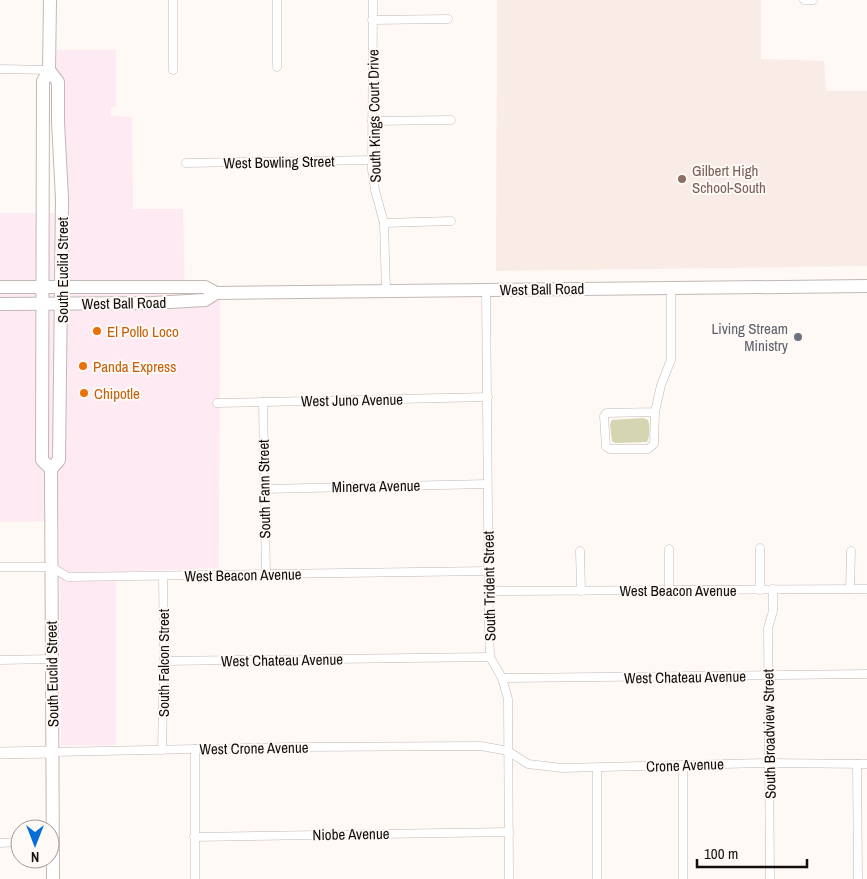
<svg xmlns="http://www.w3.org/2000/svg" width="867" height="879" font-family="'Archivo Narrow',sans-serif">
<rect width="100%" height="100%" fill="#fff9f6"/>
<polygon fill="#feeaf3" points="56,50 116,50 116,107 111,107 111,116 132,117 133,209 183,209 185,300 220,300 219,568 116,572 116,745 61,745 59,521 0,522 0,213 57,213"/>
<polygon fill="#f9ece6" points="497,0 761,0 761,59 824,61 826,91 867,91 867,266 496,271"/>
<path fill="#d4d6b1" d="M643,418L648,420C650,426 650,436 647,442L615,443L612,441L610,424L612,420Z"/>
<g fill="none" stroke-linecap="round" stroke-linejoin="round">
<defs>
<g id="street">
<polyline points="173,0 173,70"/>
<polyline points="373,0 372,170 375,190 384,223 386,291"/>
<polyline points="804,0 813,0"/>
<polyline points="372,20 448,19"/>
<polyline points="277,67 277,0"/>
<polyline points="0,69 49,70"/>
<polyline points="372,121 451,120"/>
<polyline points="186,163 372,160"/>
<polyline points="384,223 451,221"/>
<polyline points="486,290 489,626 490,657 502,678 508,699 509,879"/>
<polyline points="263,402 266,575"/>
<polyline points="217,403 488,397"/>
<polyline points="655,412 606,413 604,416 606,447 610,449 648,449 654,444 655,412 661,385 671,360 671,288"/>
<polyline points="265,489 487,484"/>
<polyline points="760,548 760,590"/>
<polyline points="669,549 669,590"/>
<polyline points="580,551 581,591"/>
<polyline points="0,567 51,567 68,577 488,571"/>
<polyline points="850,589 851,551"/>
<polyline points="488,591 867,589"/>
<polyline points="0,660 52,659"/>
<polyline points="164,661 490,657"/>
<polyline points="502,678 867,674"/>
<polyline points="162,750 164,661 163,576"/>
<polyline points="53,752 296,747 481,746 508,751 528,764 562,768 769,763 867,764"/>
<polyline points="857,764 858,879"/>
<polyline points="683,765 683,879"/>
<polyline points="597,768 597,879"/>
<polyline points="194,837 509,832"/>
<polyline points="0,843 20,842"/>
<polyline points="195,879 195,749"/>
<polyline points="770,879 768,628 773,611 773,589"/>
</g>
<polyline id="secondary" points="0,753 53,752"/>
<g id="primary">
<polyline points="50,0 49,70 43,81 42,460 51,469 53,879"/>
<polyline points="49,70 58,82 58,122 62,199 59,460 51,469"/>
<polyline points="0,287 205,287 216,293 867,286"/>
<polyline points="0,304 153,303 205,300 216,293"/>
</g>
</defs>
<use href="#street" stroke="#c1b8b4" stroke-width="9"/>
<use href="#secondary" stroke="#c1b8b4" stroke-width="12"/>
<use href="#primary" stroke="#c1b8b4" stroke-width="14"/>
<use href="#street" stroke="#fff" stroke-width="8"/>
<use href="#secondary" stroke="#fff" stroke-width="11"/>
<use href="#primary" stroke="#fff" stroke-width="12"/>
</g>
<circle fill="#8d6e63" stroke="#fff9f6" stroke-width="2" cx="682" cy="179" r="5"/>
<g fill="#e8710a" stroke="#fff9f6" stroke-width="2">
<circle cx="97" cy="331" r="5"/>
<circle cx="83" cy="366" r="5"/>
<circle cx="84" cy="393" r="5"/>
</g>
<circle fill="#6b7280" stroke="#fff9f6" stroke-width="2" cx="798" cy="337" r="5"/>
<g text-anchor="middle" dominant-baseline="central" stroke-width="4" stroke-linejoin="round" paint-order="stroke">
<g font-size="15" fill="#110e0d" stroke="#fff9f6">
<text transform="translate(374 116) rotate(-91)">South Kings Court Drive</text>
<text transform="translate(279 162) rotate(-1)">West Bowling Street</text>
<text transform="translate(62 270) rotate(-90)">South Euclid Street</text>
<text transform="translate(542 289) rotate(-1)">West Ball Road</text>
<text transform="translate(124 303) rotate(-1)">West Ball Road</text>
<text transform="translate(352 400) rotate(-1)">West Juno Avenue</text>
<text transform="translate(376 486) rotate(-1)">Minerva Avenue</text>
<text transform="translate(264 489) rotate(-91)">South Fann Street</text>
<text transform="translate(243 575) rotate(-1)">West Beacon Avenue</text>
<text transform="translate(489 586) rotate(-91)">South Trident Street</text>
<text x="678" y="590">West Beacon Avenue</text>
<text transform="translate(282 660) rotate(-1)">West Chateau Avenue</text>
<text transform="translate(163 663) rotate(-90)">South Falcon Street</text>
<text transform="translate(52 674) rotate(-91)">South Euclid Street</text>
<text transform="translate(685 677) rotate(-1)">West Chateau Avenue</text>
<text transform="translate(769 734) rotate(-91)">South Broadview Street</text>
<text transform="translate(254 748) rotate(-1)">West Crone Avenue</text>
<text transform="translate(685 765) rotate(-2)">Crone Avenue</text>
<text transform="translate(351 834) rotate(-1)">Niobe Avenue</text>
</g>
<g font-size="15" fill="#785e54" stroke="#fff9f6" text-anchor="start">
<text x="692" y="170">Gilbert High<tspan x="692" dy="17">School-South</tspan></text>
</g>
<g font-size="15" fill="#5b616d" stroke="#fff9f6" text-anchor="end">
<text x="788" y="328">Living Stream<tspan x="788" dy="17">Ministry</tspan></text>
</g>
<g font-size="15" fill="#c56008" stroke="#fff9f6" text-anchor="start">
<text x="107" y="331">El Pollo Loco</text>
<text x="93" y="366">Panda Express</text>
<text x="94" y="393">Chipotle</text>
</g>
</g>
<g transform="translate(35 844) rotate(180)"><circle r="24" fill="#fff9f6" stroke="#a09b99"/>
<path d="M0-4L9 19L0 12L-9 19Z" fill="#066fd7"/>
<text y="-8" font-size="14" font-weight="bold" text-anchor="middle" fill="#110e0d">N</text>
</g>
<path d="M697 859v8h110v-8" fill="none" stroke="#110e0d" stroke-width="2.5"/>
<text x="704" y="859" font-size="15" fill="#110e0d" stroke="#fff9f6" stroke-width="4" paint-order="stroke">100 m</text>
</svg>
